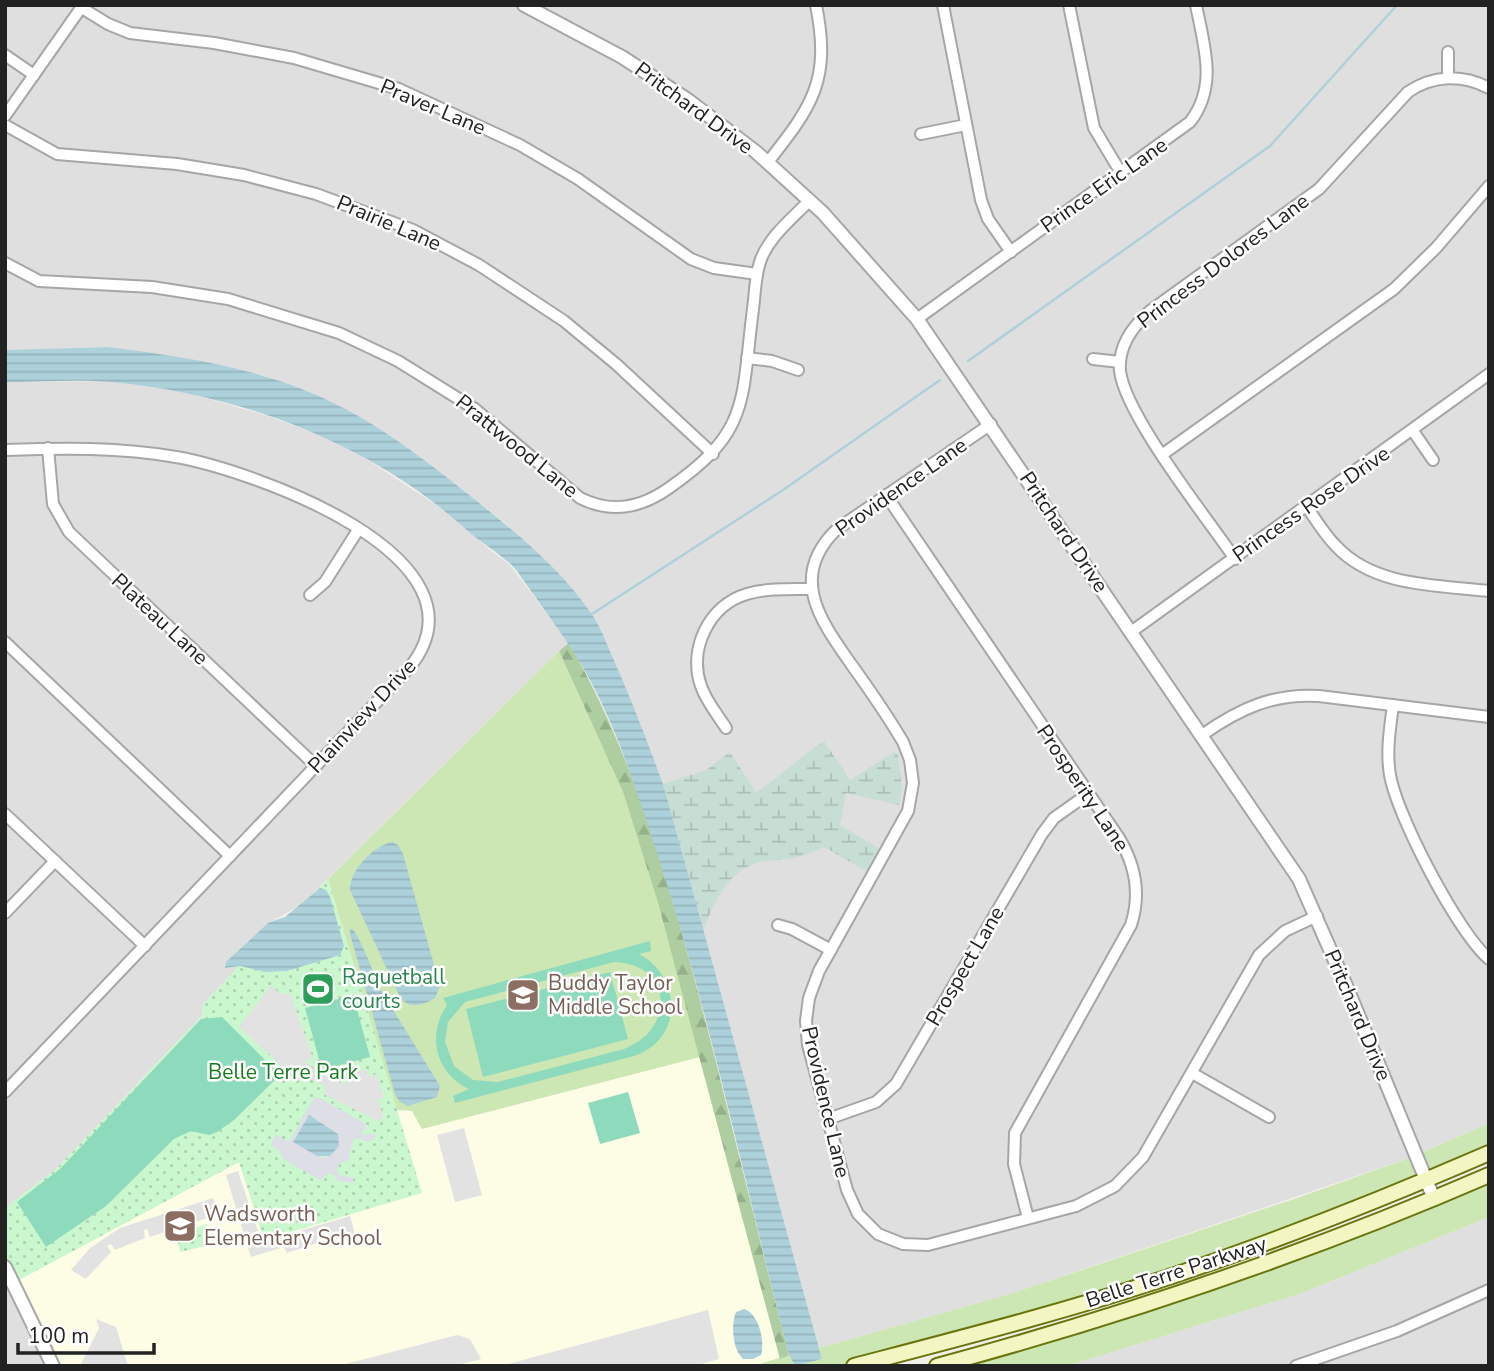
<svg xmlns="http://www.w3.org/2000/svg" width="1494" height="1371" font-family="'Nunito Sans',sans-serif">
<defs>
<pattern id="forest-firs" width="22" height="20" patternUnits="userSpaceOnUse" patternTransform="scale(1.75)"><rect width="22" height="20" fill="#aecea1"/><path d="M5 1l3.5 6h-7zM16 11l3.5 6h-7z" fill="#95b18a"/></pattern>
<pattern id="wetland-marsh" width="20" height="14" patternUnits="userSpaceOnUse" patternTransform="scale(1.75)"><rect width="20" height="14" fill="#c7ded4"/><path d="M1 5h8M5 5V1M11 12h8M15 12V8" fill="none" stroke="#abbeb6"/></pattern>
<pattern id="park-dots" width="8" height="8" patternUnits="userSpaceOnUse" patternTransform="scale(1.75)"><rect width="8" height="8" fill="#cbf7cf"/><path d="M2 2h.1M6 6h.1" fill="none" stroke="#aed3b1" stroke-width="1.8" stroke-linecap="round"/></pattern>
<pattern id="water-rules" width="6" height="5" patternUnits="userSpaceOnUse" patternTransform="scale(1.75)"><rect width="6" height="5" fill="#add1db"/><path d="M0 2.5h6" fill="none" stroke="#95b3bc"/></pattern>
</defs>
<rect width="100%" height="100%" fill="#f1efe9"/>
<g fill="#e0dfdf">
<polygon points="5,5 516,5 619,61 695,110 765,165 807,203 915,320 1284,866 1307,907 1412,1157 1010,1294 819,1348 663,784 592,614 554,570 505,523 421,457 357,416 314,394 265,376 108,347 5,350"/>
<polygon points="539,5 1489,5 1489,1123 1423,1152 1304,879 956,362 916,309 815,197 772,158 701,103 625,53"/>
<polygon points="108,381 185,392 265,415 345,445 451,515 491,551 509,564 569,643 302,904 271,922 224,966 240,966 203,1004 202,1016 55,1170 5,1208 5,382"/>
<polygon points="1489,1217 1489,1366 1067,1366 1302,1293"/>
<polygon points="5,1276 49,1366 5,1366"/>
</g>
<polygon fill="#fdfde6" points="559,651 658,903 780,1359 753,1366 58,1366 19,1280 239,1162 421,1193 328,879"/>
<g fill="#cde7b4">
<polygon points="559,651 623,792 658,903 700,1057 422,1129 412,1111 397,1110 328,879"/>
<polygon points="1489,1123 1489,1148 1304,1224 1111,1290 838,1366 753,1366 789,1355 795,1366 822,1359 819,1348 1010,1294 1300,1197 1412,1157"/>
<polygon points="1489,1181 1489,1217 1302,1293 1067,1366 956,1366"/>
</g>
<path fill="url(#forest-firs)" d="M569,643C643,772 679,919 716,1062C740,1160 764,1258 789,1355L780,1359L658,903L623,792L559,651Z"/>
<path fill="url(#wetland-marsh)" d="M824,741L850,780L894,752L898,754L902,788L899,805L846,793L840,825L880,849L866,871L824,847C803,858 789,859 766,861C729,866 715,901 703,931L663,784L706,770L730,752L756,792C781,777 799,757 824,741Z"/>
<g fill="url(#park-dots)">
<polygon points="328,879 422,1193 264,1240 239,1162 19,1280 5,1256 5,1208 55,1170 202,1016 203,1004 238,967 225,968 226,962 268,923 285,917 302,904"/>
<polygon points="207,1224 213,1241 210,1245 180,1252 176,1234"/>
</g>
<g fill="#8ddabd" fill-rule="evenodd">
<path d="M650,941L651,951L639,954C682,977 684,1039 634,1056L455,1103L453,1096L469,1089C436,1074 426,1035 447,1005L443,998ZM614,962C673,964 676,1029 624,1049L498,1082L473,1080L454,1066L445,1042L448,1022L465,1002Z"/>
<polygon points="610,972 628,1039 483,1077 466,1009"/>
<polygon points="353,995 370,1057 322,1070 305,1008"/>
<polygon points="222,1017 280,1075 234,1120 217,1132 209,1135 191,1131 174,1139 106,1206 46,1247 17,1202 60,1169 201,1019"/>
<polygon points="628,1092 640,1133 600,1144 588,1103"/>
</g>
<g fill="#e2e2e2">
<polygon points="271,985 280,994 290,993 313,1058 306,1060 310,1066 343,1084 348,1082 346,1076 367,1069 369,1077 376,1074 384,1097 378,1099 383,1115 380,1122 323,1094 326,1087 309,1078 303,1075 299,1081 239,1027"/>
<polygon points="464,1128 482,1195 455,1202 437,1135"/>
<polygon points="238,1171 258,1231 251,1234 262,1242 350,1216 355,1234 323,1242 320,1236 317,1237 318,1243 287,1253 284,1247 251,1257 226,1175"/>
<polygon points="213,1198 217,1215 186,1225 183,1218 180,1219 182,1226 150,1237 147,1229 144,1230 145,1238 115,1250 111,1244 107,1246 111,1252 86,1279 71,1270 90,1248 120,1228"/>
<polygon points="708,1310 719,1359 695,1366 501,1366"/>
<polygon points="96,1319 116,1327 128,1366 80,1366 99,1328"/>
<polygon points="457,1335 470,1339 481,1359 454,1366 342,1365"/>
</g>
<path fill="#dedee7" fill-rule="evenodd" d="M314,1098H320L366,1124L362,1135L378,1134L374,1139L367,1142L360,1138L353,1140L348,1161L341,1162L337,1168L339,1175L354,1178L352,1183L338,1181L331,1172L320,1180L283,1159L280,1151L270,1145L276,1135L289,1142ZM309,1115L338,1134L325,1158L317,1156Z"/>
<g fill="url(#water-rules)">
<path d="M108,347C178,356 249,366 314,394C375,420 427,461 478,502C518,534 562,571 591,613C600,626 606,642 612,656C631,698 647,741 663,784L822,1359L795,1366L789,1355C746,1190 712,1022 659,859C639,799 621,738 591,682C570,642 542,608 517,571C507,558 481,543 468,531C371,443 240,394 111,382C76,379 40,382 5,382V350Z"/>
<path d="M392,842L398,845L403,854L440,986L435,998C424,1005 409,1010 400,997L350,890C349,871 373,846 392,842Z"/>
<polygon points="320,888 326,890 330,897 344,946 340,955 287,971 265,972 240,966 225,968 226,962 268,923 285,917"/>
<path d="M353,929C369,954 377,989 392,1008L440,1086L437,1097L408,1106L400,1102L395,1094L350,934V929Z"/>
<polygon points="309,1115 338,1134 339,1146 330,1156 317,1156 293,1142"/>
<path d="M744,1309C759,1314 765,1341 761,1355L753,1359H743C732,1349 731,1324 736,1312Z"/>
</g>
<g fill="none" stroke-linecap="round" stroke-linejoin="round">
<g stroke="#add1db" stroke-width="2.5">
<polyline points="968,361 1270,146 1397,5"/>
<polyline points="592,614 783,490 940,380"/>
</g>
<defs>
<g id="minor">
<polyline points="943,5 981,200 988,219 1011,252"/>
<polyline points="1069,5 1094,128 1121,173"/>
<polyline points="82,8 108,24 130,33 214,43 294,58 399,89 520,145 578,179 691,259 714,268 757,274"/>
<polyline points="1448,52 1448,78"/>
<polyline points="5,55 34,75"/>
<polyline points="5,116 83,5"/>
<polyline points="5,125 57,154 177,164 244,175 316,194 413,230 479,265 564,321 616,364 713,454"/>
<polyline points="921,134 966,125"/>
<path d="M768,162C813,105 831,80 816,5"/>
<path d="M5,263L39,281L152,287L228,299L339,333L398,361L475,409L580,498C612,514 641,508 669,488C751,431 741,401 753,309C755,294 755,277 760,262C768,237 793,218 810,200"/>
<path d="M917,319L1190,122C1218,86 1204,46 1196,5"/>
<polyline points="747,358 772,361 798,370"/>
<polyline points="1093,359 1120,362"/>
<path d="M991,424L837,529C788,576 820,620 851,664C869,689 887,715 903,742L910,760L913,783L908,811L819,971L809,998L806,1021L808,1045L847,1190L858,1214L878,1234L903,1244L928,1245L1076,1206L1115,1186L1143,1157L1259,955L1285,931L1317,916"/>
<polyline points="1413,431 1433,460"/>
<polyline points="48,448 53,504 69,532 316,766"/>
<path d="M5,450C63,448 119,447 176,457C251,470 498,557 410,667L5,1092"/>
<polyline points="1163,454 1394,289 1436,248 1489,186"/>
<path d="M886,495L1119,838C1136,866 1141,894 1131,925L1015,1133L1014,1164L1028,1218"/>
<path d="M1307,507C1316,520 1325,535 1336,546C1374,587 1437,585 1489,591"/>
<path d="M1235,559C1207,518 1125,415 1120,371C1118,347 1133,326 1150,311L1319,189L1408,92C1433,75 1462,74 1489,88"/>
<polyline points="310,595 325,582 358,530"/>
<polyline points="1131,632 1489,374"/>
<polyline points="5,642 230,856"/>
<path d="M1393,705C1390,728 1386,752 1390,775C1397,816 1458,933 1489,959"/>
<path d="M726,728C717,714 706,701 701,686C688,649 709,605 747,594C767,588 790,589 812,589"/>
<path d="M1202,735C1239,709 1273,693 1319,696L1489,717"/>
<polyline points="5,814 145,946"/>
<polyline points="5,913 55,861"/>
<polyline points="778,925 792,929 831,950"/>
<polyline points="1192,1073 1269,1117"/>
<polyline points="828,1119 876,1102 896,1084 1042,834 1054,818 1088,794"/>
<polyline points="1296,1366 1397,1331 1489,1290"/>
</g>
<g id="tertiary">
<polyline points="524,5 622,57 688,100 756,152 823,213 917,319 1299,879 1347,988 1434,1199"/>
<polyline points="5,1267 53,1366"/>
</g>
<g id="secondary">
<path d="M854,1366C961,1338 1067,1311 1172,1276C1279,1240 1385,1198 1489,1153"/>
<path d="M937,1366C1126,1315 1309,1253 1489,1175"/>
</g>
</defs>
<use href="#minor" stroke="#a6a6a6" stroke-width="14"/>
<use href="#tertiary" stroke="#a6a6a6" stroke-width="16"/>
<use href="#secondary" stroke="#69750d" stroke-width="18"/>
<use href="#minor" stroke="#fff" stroke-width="10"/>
<use href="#tertiary" stroke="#fff" stroke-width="12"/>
<use href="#secondary" stroke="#f3f6c3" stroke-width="14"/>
</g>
<defs>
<symbol id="stadium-square" viewBox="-11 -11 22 22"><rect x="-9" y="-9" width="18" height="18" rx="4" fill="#2e9e5b" stroke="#fff"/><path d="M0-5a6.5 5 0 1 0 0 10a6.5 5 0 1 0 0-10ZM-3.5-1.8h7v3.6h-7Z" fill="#fff"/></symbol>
<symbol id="school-square" viewBox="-11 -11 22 22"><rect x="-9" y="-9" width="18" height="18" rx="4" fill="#8d6e63" stroke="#fff"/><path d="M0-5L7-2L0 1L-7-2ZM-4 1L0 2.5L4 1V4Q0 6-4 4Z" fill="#fff"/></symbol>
</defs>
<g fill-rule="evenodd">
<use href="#stadium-square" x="299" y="970" width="38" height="38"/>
<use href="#school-square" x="504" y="976" width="38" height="38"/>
<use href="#school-square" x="161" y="1207" width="38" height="38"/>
</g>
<g text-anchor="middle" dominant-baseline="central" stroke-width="5" stroke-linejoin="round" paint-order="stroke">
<g font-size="21" fill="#222" stroke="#fff">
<text transform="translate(433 107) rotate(23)">Praver Lane</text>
<text transform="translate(694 108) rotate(36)">Pritchard Drive</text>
<text transform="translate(1104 185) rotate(-35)">Prince Eric Lane</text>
<text transform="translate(389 223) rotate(23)">Prairie Lane</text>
<text transform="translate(1223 261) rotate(-37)">Princess Dolores Lane</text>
<text transform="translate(517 446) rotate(39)">Prattwood Lane</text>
<text transform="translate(901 487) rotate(-35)">Providence Lane</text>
<text transform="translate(1311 504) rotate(-35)">Princess Rose Drive</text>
<text transform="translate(1064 532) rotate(56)">Pritchard Drive</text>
<text transform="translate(160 619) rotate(43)">Plateau Lane</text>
<text transform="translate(362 716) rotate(-47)">Plainview Drive</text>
<text transform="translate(1083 788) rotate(56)">Prosperity Lane</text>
<text transform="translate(965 966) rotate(-60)">Prospect Lane</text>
<text transform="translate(1358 1015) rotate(67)">Pritchard Drive</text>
<text transform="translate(826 1102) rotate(77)">Providence Lane</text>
<text transform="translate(1176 1272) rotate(-18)">Belle Terre Parkway</text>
</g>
<g font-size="21" fill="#27864d" stroke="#fff" text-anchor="start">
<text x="342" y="977">Raquetball<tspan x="342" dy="24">courts</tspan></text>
</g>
<g font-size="21" fill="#785e54" stroke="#fff" text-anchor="start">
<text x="548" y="983">Buddy Taylor<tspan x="548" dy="24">Middle School</tspan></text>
<text x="204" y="1214">Wadsworth<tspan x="204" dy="24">Elementary School</tspan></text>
</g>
<g font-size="21" fill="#147c1d" stroke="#fff">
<text x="283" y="1072">Belle Terre Park</text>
</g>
</g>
<rect width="1494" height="1371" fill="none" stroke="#222222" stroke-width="14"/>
<path d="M18 1343v10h136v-10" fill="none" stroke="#222222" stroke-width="3.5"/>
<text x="28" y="1343" font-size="21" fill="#222222" stroke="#ffffff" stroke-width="5" paint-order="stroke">100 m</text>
</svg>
